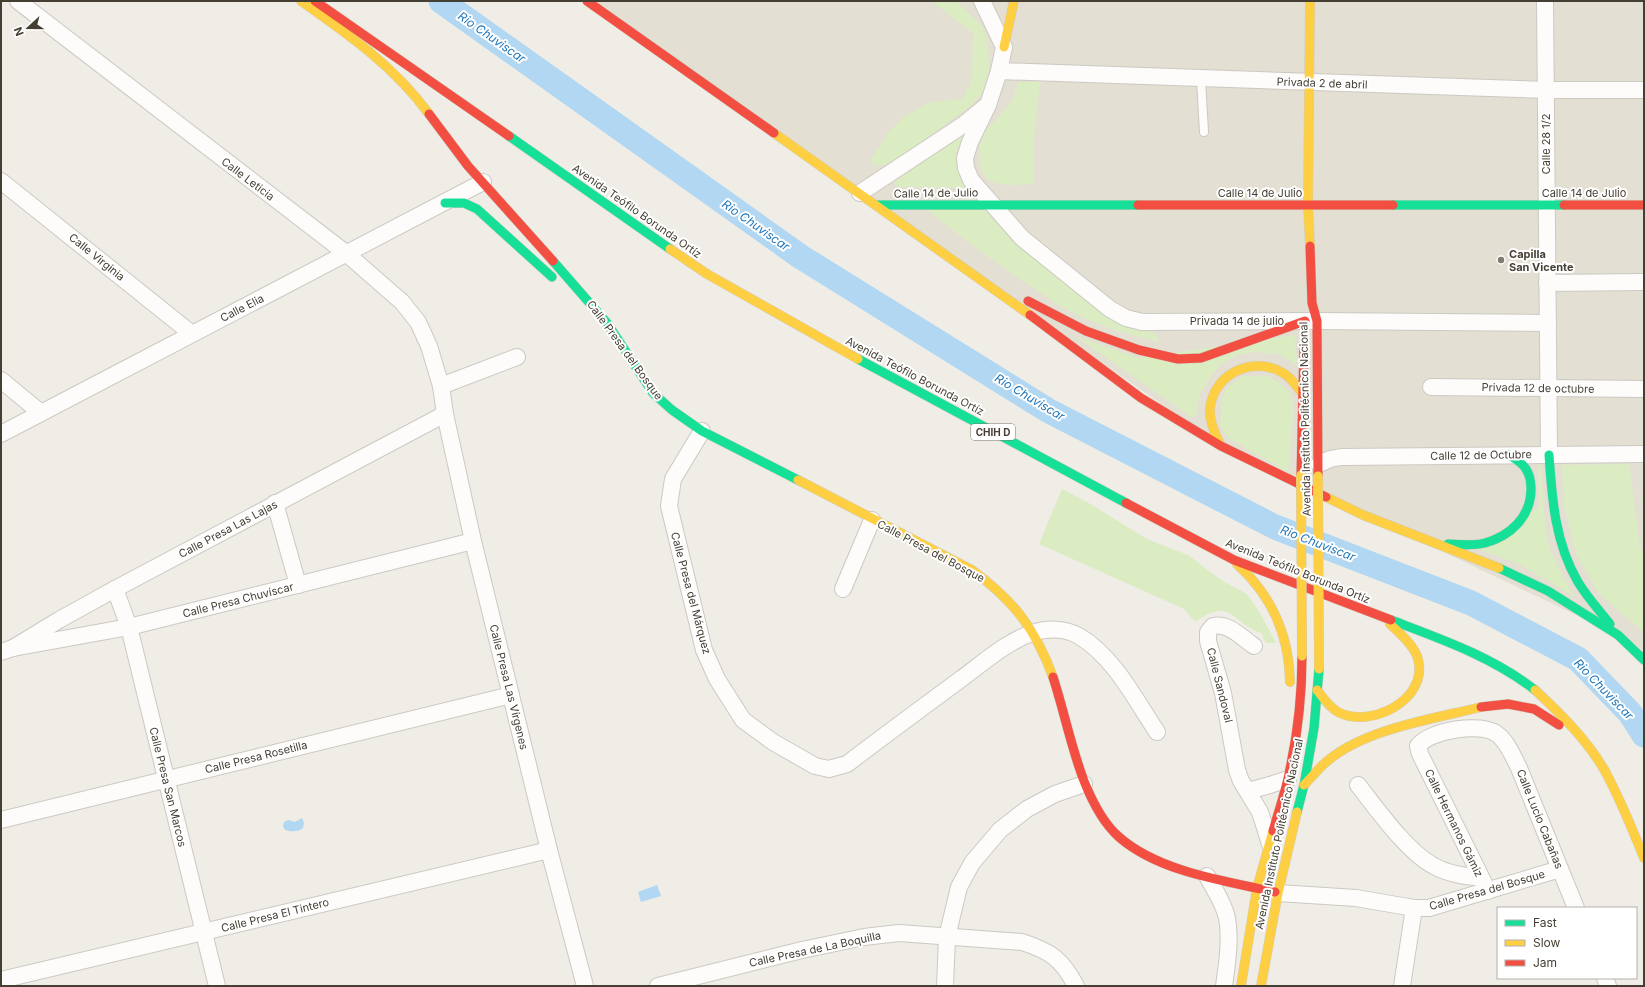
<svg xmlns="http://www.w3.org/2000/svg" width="1645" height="987" font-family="Inter,sans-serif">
<rect width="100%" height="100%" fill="#efede6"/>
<polygon fill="#e4dfd3" points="587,1 1644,1 1644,660 1618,635 1221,446"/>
<g fill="#dbecc3">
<polygon points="931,1 956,1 982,26 988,41 989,69 984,91 972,105 891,164 874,166 871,159 889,131 905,116 928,103 962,99 972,80 973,33"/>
<path d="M1018,82H1040L1034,138L1033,184C1022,184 1010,186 999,184C974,179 976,147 986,130C989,126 993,123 997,119C1008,108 1014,98 1018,82Z"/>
<path d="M965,133C964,140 959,143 957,150C953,163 962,176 969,185L964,188L899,187L895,185L894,180Z"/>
<path d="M926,209L988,210L1135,328C1147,331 1155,330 1159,342L1117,331L1083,318L1058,305L980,251Z"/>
<polygon points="1295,335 1297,365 1278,354 1255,352 1237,355 1220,365 1207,382 1199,396 1197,414 1193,418 1075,336 1139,358"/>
<polygon points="1243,376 1267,376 1280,383 1291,394 1294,408 1288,472 1228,438 1220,425 1222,397 1229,386"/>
<path d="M1538,463L1541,466C1543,491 1543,516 1548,541C1553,561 1565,579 1575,597L1517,563L1477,549L1539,507Z"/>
<polygon points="1629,464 1640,547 1644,554 1644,632 1600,595 1576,554 1564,505 1562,465"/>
<path d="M1062,489L1087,502L1147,539L1188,555L1221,580L1247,594L1260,613L1276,643H1266L1261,633C1229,622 1233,596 1195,622L1184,609L1039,544Z"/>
</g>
<g fill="#b1d7f2">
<path d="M302,818L304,823L303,828C298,832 292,832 285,830L283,826L284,822L288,820L295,822Z"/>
<polygon points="657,885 661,896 641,902 638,892"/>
</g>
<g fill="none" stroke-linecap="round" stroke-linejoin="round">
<polyline stroke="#b1d7f2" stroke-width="25" points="441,1 801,257 1049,411 1275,527 1471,603 1578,659 1630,713 1644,735"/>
<defs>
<polyline id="lane" points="1201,79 1204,132"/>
<g id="street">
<polyline points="18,1 347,254 402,302 418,322 429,346 441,386 445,414 473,541 549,850 585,986"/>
<polyline points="982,1 1004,47 999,71 988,105 970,142 965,158 966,168 971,180 1022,238 1110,309 1126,318 1142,322 1317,321 1548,323"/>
<polyline points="1545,1 1549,455"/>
<polyline points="999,71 1546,90 1644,90"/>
<polyline points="1,181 192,334"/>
<polyline points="860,193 963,125 985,107"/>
<polyline points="1547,283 1644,282"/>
<polyline points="1,380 41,413"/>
<polyline points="441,386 517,357"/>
<polyline points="1431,387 1644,389"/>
<path d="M702,431L673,479L669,506L704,650L717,679L743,720L773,742L815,766L829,769L847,764C885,735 923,707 961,679C983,663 1006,642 1032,633C1047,628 1065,628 1079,636C1114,657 1135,699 1157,732"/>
<polyline points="1,434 483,182"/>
<polyline points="1319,464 1330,459 1341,457 1644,454"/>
<polyline points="275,503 298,585"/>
<polyline points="115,589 129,627 217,986"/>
<polyline points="843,589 872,520"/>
<path d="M1254,646C1241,637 1229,623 1213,626L1208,632V641L1223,693L1237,770L1241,781L1260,812L1270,844"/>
<polyline points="13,648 59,620 115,589 445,414"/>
<polyline points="1,652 13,648 129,627 473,541"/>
<path d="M1358,785C1377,809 1407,852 1434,866C1448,874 1465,876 1481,878"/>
<polyline points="1248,791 1270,785 1288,779"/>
<polyline points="1,820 511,695"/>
<path d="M1207,876C1214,889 1224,903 1227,918C1231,940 1227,964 1224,986"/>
<path d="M1488,891L1420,754L1418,746C1430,730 1481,722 1497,734C1507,741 1514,758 1519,768L1576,908"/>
<polyline points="1278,893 1356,898 1414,908 1429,908 1560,869"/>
<polyline points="1605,978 1608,986"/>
<polyline points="1,980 549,850"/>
<path d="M658,986L802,950L864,937L899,933L1022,942C1050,951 1062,959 1076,986"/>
<polyline points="945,986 947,937 959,887 972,863 1000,830 1027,809 1055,794 1084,784"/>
<polyline points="1402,986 1414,908"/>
</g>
<g id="fast">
<polyline points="509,136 670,249"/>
<polyline points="445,203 464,203 477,209 552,277"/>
<polyline points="877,205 1138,205"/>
<polyline points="1393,205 1564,205"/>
<polyline points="553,261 607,323 653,393 672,410 702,431 798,480"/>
<polyline points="858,359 1126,503"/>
<path d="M1549,455C1552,499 1555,543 1578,582C1587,597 1599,610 1610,624"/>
<path d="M1448,544C1460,545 1473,546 1485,543C1510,536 1531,517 1531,489C1531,483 1530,475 1526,469C1522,462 1514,458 1507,454"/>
<polyline points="1499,568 1548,591 1618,635 1644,660"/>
<path d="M1391,620C1441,639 1493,657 1535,690"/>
<polyline points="1297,812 1304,785 1314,728 1319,669"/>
</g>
<g id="slow">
<path d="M301,1C348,34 395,67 429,114"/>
<polyline points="1004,47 1014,1"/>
<polyline points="774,133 1030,315"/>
<polyline points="1310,246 1308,205 1310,1"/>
<polyline points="670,249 707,274 858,359"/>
<path d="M1221,446C1215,434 1209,421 1210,408C1214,373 1254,355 1283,373C1291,377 1296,386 1302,393"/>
<path d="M798,480L972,570C1014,601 1035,628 1053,677"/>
<polyline points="1326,497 1363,515 1499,568"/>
<path d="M1237,564C1272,596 1289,634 1290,682"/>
<path d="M1317,690C1323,698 1329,707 1338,712C1370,729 1429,700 1418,659C1414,645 1400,634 1390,624"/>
<path d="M1535,690C1561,714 1587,740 1605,771C1620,799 1632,828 1644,858"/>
<path d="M1304,785C1311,778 1318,769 1325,763C1363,729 1433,719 1481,707"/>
<polyline points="1241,986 1257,888 1273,831"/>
<polyline points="1261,986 1278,893 1297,812"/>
</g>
<g id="jam">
<polyline points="315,1 509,136"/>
<polyline points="587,1 774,133"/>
<polyline points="429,114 468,166 553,261"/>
<polyline points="1138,205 1393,205"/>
<polyline points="1564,205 1644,205"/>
<polyline points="1310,246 1312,303 1317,321 1318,476"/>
<polyline points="1028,301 1086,331 1139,350 1178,359 1201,358 1305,321"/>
<polyline points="1030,315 1141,398 1221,446 1326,497"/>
<polyline points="1301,475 1304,344"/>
<polyline points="1126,503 1234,560 1391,620"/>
<path d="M1053,677C1064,711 1071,747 1084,781C1092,801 1103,823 1119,837C1159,872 1225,881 1275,892"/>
<polyline points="1481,707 1508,704 1534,709 1559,725"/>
<path d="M1273,831C1279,810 1286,790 1290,769C1298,732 1302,694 1302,656"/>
</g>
</defs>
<use href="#lane" stroke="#cbc9c2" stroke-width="10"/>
<use href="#street" stroke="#cbc9c2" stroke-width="18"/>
<use href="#fast" stroke="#d0ccbe" stroke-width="10"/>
<use href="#slow" stroke="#d0ccbe" stroke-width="10"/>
<use href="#jam" stroke="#d0ccbe" stroke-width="10"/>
<use href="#lane" stroke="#fdfcfb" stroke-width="8"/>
<use href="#street" stroke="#fdfcfb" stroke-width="16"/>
<use href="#fast" stroke="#16e098" stroke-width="9"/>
<use href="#slow" stroke="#ffcf43" stroke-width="9"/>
<use href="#jam" stroke="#f24e42" stroke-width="9"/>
<defs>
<g id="slow-bridge">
<polyline points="1301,475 1302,656"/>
<polyline points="1318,476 1319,669"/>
</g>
</defs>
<use href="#slow-bridge" stroke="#d4cab1" stroke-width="10" stroke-linecap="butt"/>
<use href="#slow-bridge" stroke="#ffcf43" stroke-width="9"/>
</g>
<circle fill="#807b71" stroke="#fff" stroke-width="1.5" cx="1501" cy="260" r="4"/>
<g text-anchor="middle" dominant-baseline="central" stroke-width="4" stroke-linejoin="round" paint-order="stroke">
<rect fill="#fff" stroke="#7d7870" stroke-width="1" x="971" y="424" width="44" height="16" rx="3"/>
<g font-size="10" font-weight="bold" fill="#453e32">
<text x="993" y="432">CHIH D</text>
</g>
<g font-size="11" fill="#453e32" stroke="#fff">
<text transform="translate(1322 83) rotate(2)">Privada 2 de abril</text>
<text transform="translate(1546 144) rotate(-90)">Calle 28 1/2</text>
<text transform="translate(248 179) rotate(37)">Calle Leticia</text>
<text transform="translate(936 193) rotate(-1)">Calle 14 de Julio</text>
<text x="1260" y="193">Calle 14 de Julio</text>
<text x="1584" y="193">Calle 14 de Julio</text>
<text transform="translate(637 211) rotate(35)">Avenida Teófilo Borunda Ortíz</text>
<text transform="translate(97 257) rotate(39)">Calle Virginia</text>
<text transform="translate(242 308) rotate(-27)">Calle Elia</text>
<text x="1237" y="321">Privada 14 de julio</text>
<text transform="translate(625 350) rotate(54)">Calle Presa del Bosque</text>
<text transform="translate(915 376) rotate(28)">Avenida Teófilo Borunda Ortíz</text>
<text transform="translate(1538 388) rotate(1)">Privada 12 de octubre</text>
<text transform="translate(1305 419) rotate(-91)">Avenida Instituto Politécnico Nacional</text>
<text transform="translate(1481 455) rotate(-1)">Calle 12 de Octubre</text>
<text transform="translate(228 529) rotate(-28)">Calle Presa Las Lajas</text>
<text transform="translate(931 551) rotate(28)">Calle Presa del Bosque</text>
<text transform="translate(1298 571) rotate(22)">Avenida Teófilo Borunda Ortíz</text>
<text transform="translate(691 593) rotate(75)">Calle Presa del Márquez</text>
<text transform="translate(238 600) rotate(-14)">Calle Presa Chuvíscar</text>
<text transform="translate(1220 685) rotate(76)">Calle Sandoval</text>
<text transform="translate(509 687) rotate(76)">Calle Presa Las Vírgenes</text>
<text transform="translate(256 757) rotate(-14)">Calle Presa Rosetilla</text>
<text transform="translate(168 787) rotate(76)">Calle Presa San Marcos</text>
<text transform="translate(1540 819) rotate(68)">Calle Lucio Cabañas</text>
<text transform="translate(1454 823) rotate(64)">Calle Hermanos Gámiz</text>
<text transform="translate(1279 834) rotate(-78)">Avenida Instituto Politécnico Nacional</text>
<text transform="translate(1487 890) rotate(-16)">Calle Presa del Bosque</text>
<text transform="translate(275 915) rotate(-14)">Calle Presa El Tintero</text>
<text transform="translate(815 949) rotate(-12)">Calle Presa de La Boquilla</text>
</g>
<g font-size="11" font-weight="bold" fill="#453e32" stroke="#fff" text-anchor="start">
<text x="1509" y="254">Capilla<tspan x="1509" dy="13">San Vicente</tspan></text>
</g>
<g font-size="12" font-style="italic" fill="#2177bb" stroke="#fff">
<text transform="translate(492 37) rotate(35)">Rio Chuviscar</text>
<text transform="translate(756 225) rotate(35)">Rio Chuviscar</text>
<text transform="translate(1030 397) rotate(31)">Rio Chuviscar</text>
<text transform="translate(1318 543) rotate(21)">Rio Chuviscar</text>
<text transform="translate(1604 689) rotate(46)">Rio Chuviscar</text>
</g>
</g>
<rect width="1645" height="987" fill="none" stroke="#453e32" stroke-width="4"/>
<rect x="1497" y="907" width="140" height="72" fill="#ffffff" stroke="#b5b2ad"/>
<rect x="1505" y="920" width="20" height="6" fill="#16e098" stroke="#b5b2ad"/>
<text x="1533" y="927" font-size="12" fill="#453e32">Fast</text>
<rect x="1505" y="940" width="20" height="6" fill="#ffcf43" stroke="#b5b2ad"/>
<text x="1533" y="947" font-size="12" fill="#453e32">Slow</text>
<rect x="1505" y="960" width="20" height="6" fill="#f24e42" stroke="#b5b2ad"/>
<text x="1533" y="967" font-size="12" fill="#453e32">Jam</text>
<g transform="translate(28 28) rotate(249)" stroke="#ffffff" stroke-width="3" paint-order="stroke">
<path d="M0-3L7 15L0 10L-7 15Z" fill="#453e32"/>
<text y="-6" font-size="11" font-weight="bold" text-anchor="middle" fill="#453e32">N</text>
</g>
</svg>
